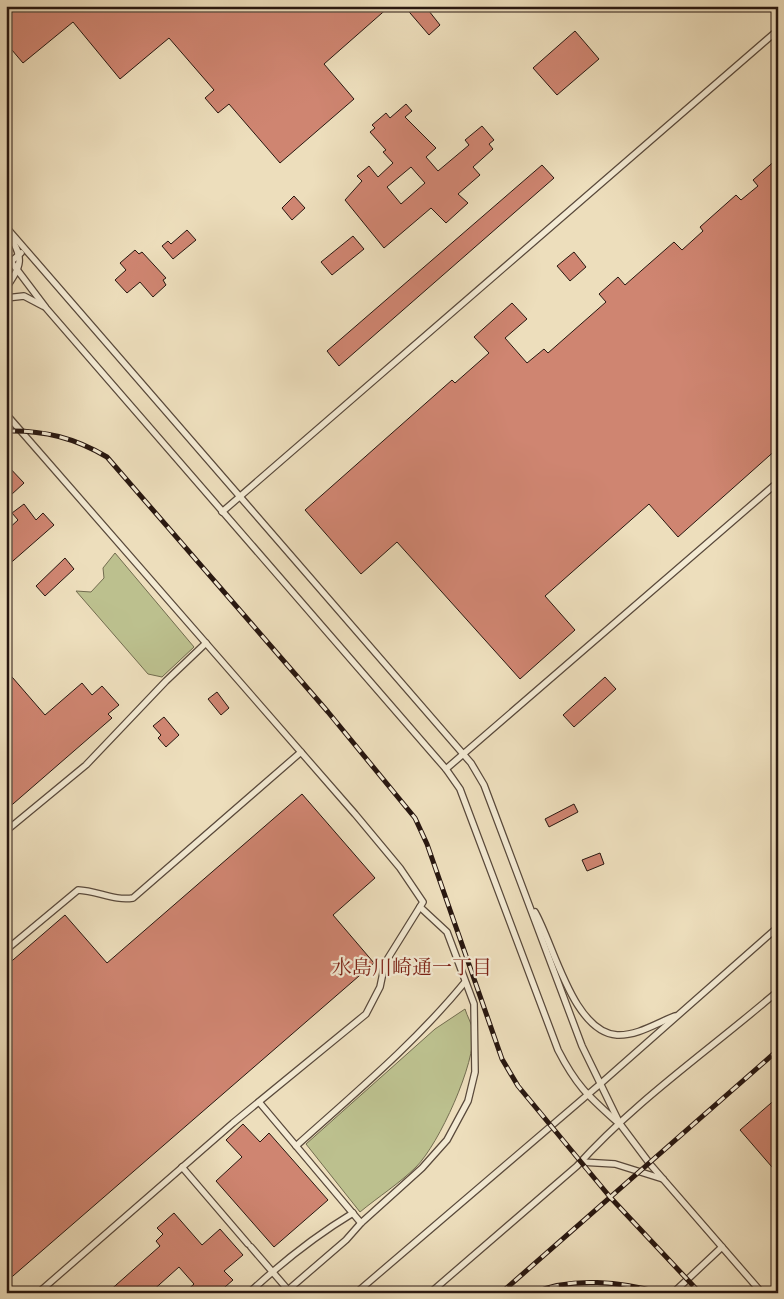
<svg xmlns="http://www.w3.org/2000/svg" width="784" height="1299" font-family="'IM FELL Double Pica','Noto Serif JP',serif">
<rect width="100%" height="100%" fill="#eddebc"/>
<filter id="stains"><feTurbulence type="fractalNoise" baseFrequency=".004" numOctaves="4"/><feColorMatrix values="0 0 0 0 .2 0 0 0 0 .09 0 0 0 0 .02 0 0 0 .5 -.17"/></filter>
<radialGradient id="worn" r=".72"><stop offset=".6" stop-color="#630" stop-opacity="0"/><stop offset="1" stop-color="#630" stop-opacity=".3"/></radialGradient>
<g fill="#bcc08e" stroke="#726c4f">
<polygon points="115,553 194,647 162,677 148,674 76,591 91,592 104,578 103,568"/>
<path d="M465,1009C467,1016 472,1024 473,1031C476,1063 439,1144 416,1167C400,1183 378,1197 360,1212L306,1144L435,1029Z"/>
</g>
<g fill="#cf8571" stroke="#281710" fill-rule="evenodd">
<polygon points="6,6 390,6 324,64 354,99 280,163 229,104 218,113 205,98 214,90 169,38 120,79 73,22 23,63 6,43"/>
<polygon points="404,6 425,6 440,25 429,35"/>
<polygon points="575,31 599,59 557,95 533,68"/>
<path d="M406,104L412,111L405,117L436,148L426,157L438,171L469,145L465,140L482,126L494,140L489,144L493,149L473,167L480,175L458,194L468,203L446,223L431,208L384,248L345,200L362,181L357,176L369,166L378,177L393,163L383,152L386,150L370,132L375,128L372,125L386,113L390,118ZM411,167L425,183L401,204L387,187Z"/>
<polygon points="778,158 778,448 678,537 649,504 545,596 575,630 520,679 397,542 361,574 305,510 452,380 455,383 489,353 474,337 512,303 527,319 505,338 527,363 544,349 548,353 606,302 599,294 618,277 625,285 674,242 682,250 703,231 700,227 736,195 741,200 758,186 753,180"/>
<polygon points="542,165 554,178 339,366 327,351"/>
<polygon points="294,196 305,208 292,220 282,208"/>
<polygon points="187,230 196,240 173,259 162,246 168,241 171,244"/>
<polygon points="353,236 364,249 332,275 321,262"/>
<polygon points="135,250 139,254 142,252 166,278 163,280 166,285 153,297 140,282 127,293 115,280 126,270 120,263"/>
<polygon points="574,252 586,267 570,281 557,266"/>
<polygon points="6,464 24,483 11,495 6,490"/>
<polygon points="24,504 36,520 43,513 54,525 6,567 6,531 18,520 12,513"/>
<polygon points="65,558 74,569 45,596 36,586"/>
<polygon points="6,670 45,715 82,683 92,695 102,686 119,705 108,714 112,718 6,810"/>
<polygon points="605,677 616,689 574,727 563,715"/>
<polygon points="217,692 229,708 221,715 208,699"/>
<polygon points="164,717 179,735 166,747 158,738 161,735 153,726"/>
<polygon points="302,794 375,878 333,915 374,963 6,1282 6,966 65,915 107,963"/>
<polygon points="574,804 578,812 549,827 545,819"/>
<polygon points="600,853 604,864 587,871 582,860"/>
<polygon points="778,1097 778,1174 740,1130"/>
<polygon points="243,1124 260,1142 269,1133 328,1200 274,1247 216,1181 242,1157 226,1140"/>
<polygon points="174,1213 202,1245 220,1229 243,1255 224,1271 233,1280 218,1293 184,1293 194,1284 179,1267 150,1293 107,1293 160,1246 156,1241 163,1234 157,1228"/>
</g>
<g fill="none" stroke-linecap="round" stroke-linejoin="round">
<defs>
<g id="lane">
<polyline points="6,227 471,763 484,785 582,1046 620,1124 650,1164 762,1293"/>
<path d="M6,255L46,308L446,769L460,789L558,1050C576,1085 587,1095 616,1121"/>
<polyline points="6,266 21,253"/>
<path d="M6,288C22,264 24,260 9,234"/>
<polyline points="6,298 24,296 43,306"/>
<polyline points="6,414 355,814 400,868 423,902 385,963 380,987 366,1014 233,1123 38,1293"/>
<polyline points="222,512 778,30"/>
<polyline points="446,769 778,482"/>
<polyline points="6,831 86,765 166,681 206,643"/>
<path d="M535,912C554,945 573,1032 617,1035C637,1036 657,1023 675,1016"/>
<path d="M6,950L78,890C98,891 114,901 133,898L301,752"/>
<polyline points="259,1102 361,1223"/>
<path d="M296,1146C355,1093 415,1043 465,982"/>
<polyline points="581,1162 615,1164 663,1179"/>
<polyline points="182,1167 248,1244"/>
<polyline points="251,1247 289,1291"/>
<polyline points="288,1290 346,1240 361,1223 422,1168 447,1140 468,1101 475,1072 474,1004 447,932 420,907"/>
<path d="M249,1293C281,1263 315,1236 353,1213"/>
<polyline points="356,1293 599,1085 778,927"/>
<path d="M430,1293L577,1166C636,1100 711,1049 778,991"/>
<polyline points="673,1293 722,1247"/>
</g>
</defs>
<use href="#lane" stroke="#59493b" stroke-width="8"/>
<use href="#lane" stroke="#f3ead3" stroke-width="5.5"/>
<defs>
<g id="rail">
<path d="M6,431C44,430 75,438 107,457L328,712L415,818L427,844L502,1059L518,1086L610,1197L700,1293"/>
<polyline points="501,1293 778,1050"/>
<path d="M533,1293C571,1276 623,1282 662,1293"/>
<polyline points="612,1293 618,1293"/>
</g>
</defs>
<use href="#rail" stroke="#281710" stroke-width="5"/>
<use href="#rail" stroke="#f3ead3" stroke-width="3" stroke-dasharray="9" stroke-linecap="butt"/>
</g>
<g text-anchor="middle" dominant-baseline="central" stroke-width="4.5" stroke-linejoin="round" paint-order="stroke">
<g font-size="20" fill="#7a1f14" stroke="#f3ead3">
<text x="412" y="967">水島川崎通一丁目</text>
</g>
</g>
<rect width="784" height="1299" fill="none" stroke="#eddebc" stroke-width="25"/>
<rect x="8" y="8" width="769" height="1284" fill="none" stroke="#281710" stroke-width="2.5"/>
<rect x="12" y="12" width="759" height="1274" fill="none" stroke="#281710"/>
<rect width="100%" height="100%" filter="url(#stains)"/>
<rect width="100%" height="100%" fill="url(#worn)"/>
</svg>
